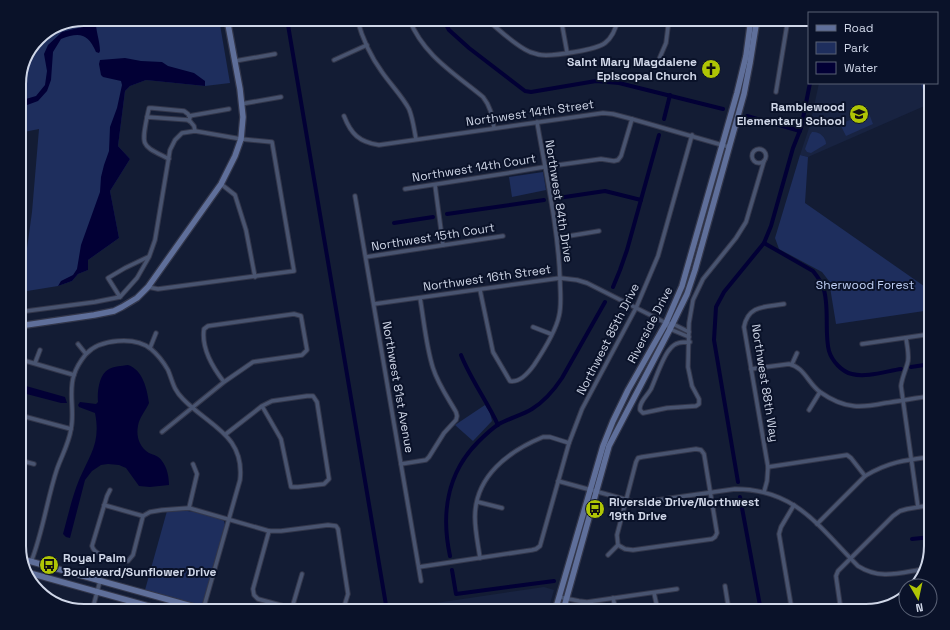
<svg xmlns="http://www.w3.org/2000/svg" width="950" height="630" font-family="'Space Grotesk',sans-serif">
<rect width="100%" height="100%" fill="#131c34"/>
<g fill="#182341">
<polygon points="819,83 920,83 929,104 808,157 800,155 810,125"/>
<polygon points="544,587 554,590 548,611 402,611 402,608"/>
</g>
<g fill="#1e2e5d">
<polygon points="84,19 219,19 230,83 205,86 146,80 130,86 125,91 118,146 130,159 110,191 119,238 88,260 88,270 78,274 72,281 58,286 21,292 32,212 39,129 19,133 19,80 38,38"/>
<polygon points="920,83 931,83 931,103 929,104"/>
<polygon points="868,111 873,124 846,136 840,124 850,120 851,121 850,118"/>
<path d="M812,132C819,131 826,137 826,144L811,153L807,152L805,149L810,135Z"/>
<polygon points="800,155 808,157 805,203 931,291 931,310 836,324 829,281 822,272 779,249 775,238"/>
<polygon points="543,172 546,190 512,197 509,177"/>
<polygon points="485,405 490,413 492,421 473,441 455,425"/>
<polygon points="181,510 194,512 221,519 224,521 225,525 203,603 198,605 145,590 167,511"/>
</g>
<g fill="#020035">
<path d="M88,19H96C95,30 100,40 100,51L99,53L96,52C88,33 79,32 61,39L53,52L51,80L47,91L38,101L19,108V101L36,96L45,85L47,71L44,54L48,45L62,32L86,26Z"/>
<polygon points="125,58 141,61 162,62 168,66 194,73 205,81 205,86 146,80 130,86 125,91 118,146 130,159 110,191 119,238 88,260 88,270 78,274 72,281 58,286 61,281 73,275 77,269 81,245 100,192 101,177 104,165 109,151 110,127 117,108 122,85 121,81 103,77 101,75 99,64 100,60"/>
<path d="M128,365C143,370 147,389 149,403C146,410 139,418 138,426C136,436 139,447 149,453C154,455 159,456 162,461C167,467 169,477 169,485L150,487L139,486L126,468L119,465L108,464L101,465L92,471L85,480L70,538L66,537L63,534C68,516 72,497 79,480C90,454 101,443 95,413L79,407L78,405L80,402L96,404L98,402C97,392 99,374 109,369C115,366 121,366 128,365Z"/>
<polygon points="19,384 65,397 67,403 61,403 19,392"/>
</g>
<g fill="none" stroke-linecap="round" stroke-linejoin="round">
<g stroke="#020035" stroke-width="4">
<polyline points="287,19 387,611"/>
<polyline points="443,19 449,30 469,48 525,91 531,92 596,81 619,83 723,109"/>
<polyline points="747,116 800,131"/>
<polyline points="664,119 670,95"/>
<polyline points="558,198 605,191 641,200"/>
<polyline points="447,214 544,200"/>
<polyline points="394,223 433,217"/>
<path d="M764,243L813,271C817,276 821,281 823,287C830,305 824,333 829,351C832,361 842,372 852,374C866,378 887,371 901,369"/>
<polyline points="613,287 620,270 627,250 659,135"/>
<path d="M461,355C471,380 487,401 498,425"/>
<polyline points="911,367 931,364"/>
<polyline points="738,482 714,340 716,307 724,292 764,243 771,226 793,148 801,128 810,83"/>
<polyline points="740,497 761,611"/>
<polyline points="912,539 931,537"/>
<path d="M450,556C441,514 447,473 478,442C484,436 491,429 499,424C510,418 522,415 532,409C545,401 554,390 562,378L605,302"/>
<polyline points="452,570 456,594 554,581"/>
</g>
<defs>
<g id="street">
<path d="M357,19C362,37 371,57 382,72C391,85 402,96 409,109C413,119 414,129 416,139"/>
<path d="M409,19C424,56 454,73 483,97C491,107 492,116 494,128"/>
<path d="M486,19C500,30 514,45 530,52C534,53 538,55 542,55C554,56 596,50 605,43C613,37 616,28 618,19"/>
<polyline points="561,19 567,52"/>
<polyline points="334,60 367,45"/>
<polyline points="235,61 275,54"/>
<polyline points="657,64 666,43 669,19"/>
<polyline points="776,92 788,19"/>
<polyline points="241,104 281,97"/>
<polyline points="189,116 229,109"/>
<path d="M344,116C351,134 359,142 379,145L603,113L613,114L632,119L729,147"/>
<polyline points="147,117 149,108 152,108 184,111 188,114 190,117 189,121"/>
<circle cx="759" cy="156" r="7"/>
<path d="M169,159C142,145 141,148 147,117L189,120L194,126L195,131"/>
<polyline points="221,184 235,195 246,230 255,277"/>
<polyline points="435,185 443,245"/>
<polyline points="405,189 502,174 544,167 601,159 614,161 618,160 621,156 632,119"/>
<polyline points="355,196 421,581"/>
<polyline points="557,238 599,231"/>
<polyline points="366,257 503,236"/>
<path d="M480,290L493,352L510,381C520,383 529,372 534,365C542,353 556,330 559,316C562,304 560,291 560,279C558,227 546,174 537,122"/>
<polyline points="120,297 108,278 125,268 148,257"/>
<polyline points="374,304 560,278 577,280 587,283 666,323 673,324 689,332"/>
<polyline points="19,312 95,302 120,297 137,278 149,257 155,240 170,150 175,140 182,133 195,131 241,139 272,142 294,271 158,289 148,287"/>
<polyline points="666,323 670,329 689,337"/>
<polyline points="533,327 551,334"/>
<path d="M906,338C907,345 909,353 908,361C906,370 902,377 901,386L918,507"/>
<path d="M690,342C682,342 675,342 670,349C663,356 656,378 651,389C647,396 639,402 640,410L643,413L667,408L696,406L699,404V399L692,386L688,367L689,323L693,300L703,279L736,238L746,222L764,161"/>
<polyline points="78,344 86,354"/>
<polyline points="862,344 931,334"/>
<polyline points="150,348 156,333"/>
<polyline points="19,359 74,375"/>
<polyline points="35,363 40,350"/>
<polyline points="792,364 797,353"/>
<path d="M751,369L789,364C804,367 808,383 820,392C830,399 842,405 854,406C864,407 875,405 885,403C900,401 916,398 931,396"/>
<polyline points="809,410 820,392"/>
<polyline points="19,415 71,429"/>
<path d="M162,432L224,382L253,362L302,355L307,350L301,316L294,314L208,326L204,329C201,349 213,368 224,382"/>
<polyline points="226,434 262,406 272,401 307,396 313,396 317,402 329,479 324,484 298,487 291,487 281,439 262,406"/>
<polygon points="696,449 701,450 704,454 717,533 715,537 712,539 633,550 625,549 618,545 617,535 636,462 638,458 642,457"/>
<polyline points="19,460 34,464"/>
<path d="M401,464L426,460L429,457L444,433L456,420L457,416L456,412C448,398 438,384 433,368C426,346 424,321 420,298"/>
<polyline points="768,467 847,455 851,458 865,476"/>
<path d="M558,481L635,502H643L735,489C796,489 819,527 858,566C880,580 899,573 924,569"/>
<path d="M110,490L107,496L92,546C95,557 118,560 128,561L133,555L143,516"/>
<path d="M764,492L767,481L768,467L744,327C748,305 765,307 784,304"/>
<polyline points="478,502 502,508"/>
<polyline points="104,505 143,516 150,512 162,510 189,508 269,531 281,531 328,525 336,526 338,529 348,594 344,607 340,611"/>
<polyline points="189,508 197,474 193,464"/>
<path d="M817,524L865,476C888,462 905,460 931,457"/>
<polyline points="269,531 253,589 254,595 258,599 302,611"/>
<polyline points="608,555 618,545"/>
<path d="M480,558C478,544 475,531 475,517C475,476 509,451 543,437H550L569,443"/>
<path d="M31,562C43,532 47,499 57,469C62,455 69,443 71,429C75,411 68,391 74,375C76,368 82,359 86,354C100,339 135,336 151,349C157,354 164,363 168,370C173,382 173,389 183,399C209,426 245,435 240,480L203,610"/>
<polyline points="419,567 532,550 536,549 540,546 569,443 582,409 636,308 658,256 692,135"/>
<polyline points="725,586 729,611"/>
<polyline points="654,593 658,611"/>
<polyline points="559,597 579,601 587,602 677,589"/>
<polyline points="613,598 616,611"/>
<polyline points="292,608 302,574"/>
<polyline points="92,611 100,581"/>
<polyline points="792,611 779,534 781,527 794,505"/>
<polyline points="841,611 836,576 838,571 893,516 900,511 907,509 931,505"/>
</g>
<g id="secondary">
<polyline points="19,326 94,315 114,311 122,307 137,298 148,287 221,184 235,156 241,139 243,117 240,89 227,19"/>
<polyline points="22,559 209,611"/>
<polyline points="26,572 166,611"/>
<polyline points="555,611 603,446 613,421 628,390 666,323 682,286 737,93 746,56 751,19"/>
<polyline points="563,611 609,446 670,329 687,294 695,270 744,94 750,63 757,19"/>
</g>
</defs>
<use href="#street" stroke="#33374b" stroke-width="5.5"/>
<use href="#secondary" stroke="#33374b" stroke-width="8"/>
<use href="#street" stroke="#495470" stroke-width="3.5"/>
<use href="#secondary" stroke="#5f6f9a" stroke-width="5.5"/>
</g>
<defs>
<symbol id="church-disc" viewBox="-11 -11 22 22"><circle r="9.5" fill="#afc505" stroke="#0a1229"/><path d="M-1.2-6h2.4v3.5h3.3v2.4h-3.3V6h-2.4V-.1h-3.3v-2.4h3.3Z" fill="#111"/></symbol>
<symbol id="school-disc" viewBox="-11 -11 22 22"><circle r="9.5" fill="#afc505" stroke="#0a1229"/><path d="M0-5L7-2L0 1L-7-2ZM-4 1L0 2.5L4 1V4Q0 6-4 4Z" fill="#111"/></symbol>
<symbol id="bus-disc" viewBox="-11 -11 22 22"><circle r="9.5" fill="#afc505" stroke="#0a1229"/><path d="M-5-6H5V4H4V6H2V4H-2V6H-4V4H-5ZM-3.5-4V0h7V-4ZM-3.5 1.2v1.5H-2V1.2ZM2 1.2v1.5H3.5V1.2Z" fill="#111"/></symbol>
</defs>
<g fill-rule="evenodd">
<use href="#church-disc" x="700" y="58" width="22" height="22"/>
<use href="#school-disc" x="848" y="103" width="22" height="22"/>
<use href="#bus-disc" x="584" y="498" width="22" height="22"/>
<use href="#bus-disc" x="38" y="554" width="22" height="22"/>
</g>
<g text-anchor="middle" dominant-baseline="central" stroke-width="4" stroke-linejoin="round" paint-order="stroke">
<g font-size="12" font-weight="bold" fill="#d0d7e8" stroke="#0a1229" text-anchor="end">
<text x="697" y="62">Saint Mary Magdalene<tspan x="697" dy="14">Episcopal Church</tspan></text>
<text x="845" y="107">Ramblewood<tspan x="845" dy="14">Elementary School</tspan></text>
<text x="609" y="502" text-anchor="start">Riverside Drive/Northwest<tspan x="609" dy="14">19th Drive</tspan></text>
<text x="63" y="558" text-anchor="start">Royal Palm<tspan x="63" dy="14">Boulevard/Sunflower Drive</tspan></text>
</g>
<g font-size="12" fill="#d0d7e8" stroke="#0a1229">
<text transform="translate(530 113) rotate(-8)">Northwest 14th Street</text>
<text transform="translate(474 168) rotate(-9)">Northwest 14th Court</text>
<text transform="translate(559 201) rotate(81)">Northwest 84th Drive</text>
<text transform="translate(433 237) rotate(-9)">Northwest 15th Court</text>
<text transform="translate(487 278) rotate(-8)">Northwest 16th Street</text>
<text transform="translate(650 325) rotate(-63)">Riverside Drive</text>
<text transform="translate(608 339) rotate(-63)">Northwest 85th Drive</text>
<text transform="translate(765 383) rotate(81)">Northwest 88th Way</text>
<text transform="translate(398 387) rotate(80)">Northwest 81st Avenue</text>
</g>
<g font-size="12" fill="#c1d1f6" stroke="#0a1229">
<text x="865" y="285">Sherwood Forest</text>
</g>
</g>
<path d="M0 0H950V630H0ZM84 26H866A58 58 0 0 1 924 84V546A58 58 0 0 1 866 604H84A58 58 0 0 1 26 546V84A58 58 0 0 1 84 26Z" fill="#0a1229" fill-rule="evenodd"/>
<path fill="none" stroke="#d0d7e8" stroke-width="2" d="M84 26H866A58 58 0 0 1 924 84V546A58 58 0 0 1 866 604H84A58 58 0 0 1 26 546V84A58 58 0 0 1 84 26Z"/>
<rect x="808" y="12" width="130" height="72" fill="#0a1229" stroke="#596175"/>
<rect x="816" y="25" width="20" height="6" fill="#5f6f9a" stroke="#596175"/>
<text x="844" y="32" font-size="12" fill="#d0d7e8">Road</text>
<rect x="816" y="42" width="20" height="12" fill="#1e2e5d" stroke="#596175"/>
<text x="844" y="52" font-size="12" fill="#d0d7e8">Park</text>
<rect x="816" y="62" width="20" height="12" fill="#020035" stroke="#596175"/>
<text x="844" y="72" font-size="12" fill="#d0d7e8">Water</text>
<g transform="translate(918 598) rotate(171)"><circle r="19" fill="#0a1229" stroke="#596175"/>
<path d="M0-3L7 15L0 10L-7 15Z" fill="#afc505"/>
<text y="-6" font-size="11" font-weight="bold" text-anchor="middle" fill="#d0d7e8">N</text>
</g>
</svg>
